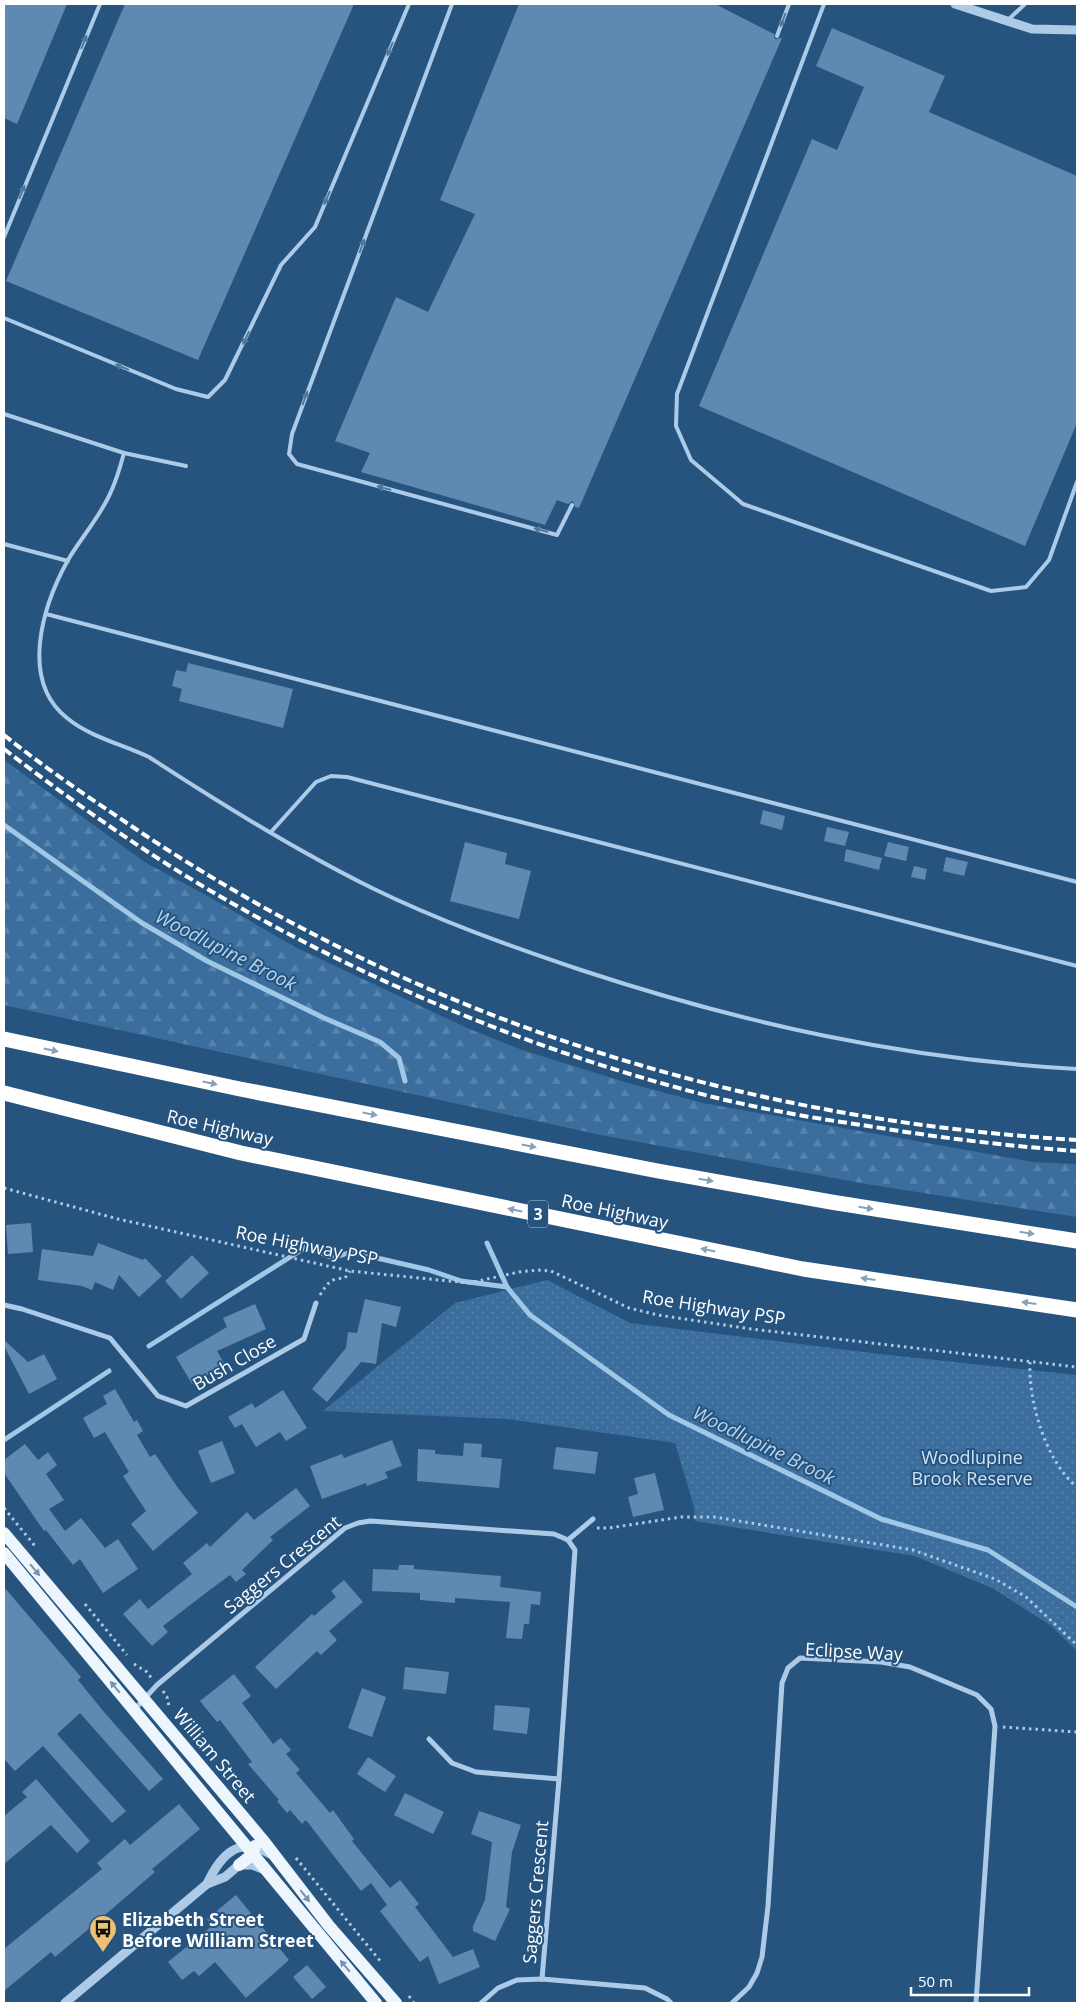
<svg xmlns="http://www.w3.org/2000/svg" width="1081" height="2007" font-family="'Open Sans',sans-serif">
<defs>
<pattern id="forest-firs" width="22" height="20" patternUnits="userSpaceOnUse" patternTransform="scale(1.25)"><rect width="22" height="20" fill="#3b6e9c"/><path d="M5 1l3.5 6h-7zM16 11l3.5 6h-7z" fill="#5884ab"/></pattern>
<pattern id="park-dots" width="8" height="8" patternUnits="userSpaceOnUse" patternTransform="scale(1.25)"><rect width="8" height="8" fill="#3b6e9c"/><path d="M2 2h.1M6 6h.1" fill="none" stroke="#5884ab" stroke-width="1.8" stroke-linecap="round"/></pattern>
</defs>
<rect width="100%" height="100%" fill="#26547f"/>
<polygon fill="url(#forest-firs)" points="4,760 146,863 202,893 295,947 467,1028 522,1050 628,1083 703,1103 1033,1162 1077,1164 1077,1217 872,1185 601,1135 4,1005"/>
<polygon fill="url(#park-dots)" points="547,1280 630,1323 880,1354 1077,1375 1077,1651 1050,1625 992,1588 915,1556 695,1521 694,1507 675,1443 508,1419 323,1411 455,1303"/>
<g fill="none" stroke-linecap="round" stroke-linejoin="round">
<g stroke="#a1c7e6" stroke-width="5">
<polyline points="4,825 142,923 207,961 324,1018 380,1042 399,1058 405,1081"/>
<polyline points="487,1243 507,1287 530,1315 669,1415 881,1519 988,1550 1077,1607"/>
<polyline points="149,1346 306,1247 333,1258 351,1252 429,1270 461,1281 507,1287"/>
<polyline points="4,1440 109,1371"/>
</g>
</g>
<g fill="#5f89b0">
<polygon points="4,4 67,4 17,124 4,118"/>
<polygon points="125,4 354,4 198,360 6,281"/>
<polygon points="519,4 715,4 774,34 775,39 782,38 579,508 575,507 573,501 568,504 557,500 545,525 361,472 370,453 335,441 396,297 428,312 475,214 440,200"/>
<polygon points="832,28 945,76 929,112 1077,176 1077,423 1025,546 699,406 812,139 837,150 864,87 816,66"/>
<polygon points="188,663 293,689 283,728 179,701 182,689 172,686 176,670 186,672"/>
<polygon points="763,810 785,816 782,830 760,824"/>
<polygon points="827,827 849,832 845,846 824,841"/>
<polygon points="465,842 507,853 505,864 531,871 519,919 450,901"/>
<polygon points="888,842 909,847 906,861 884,856"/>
<polygon points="846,849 882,858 879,870 844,861"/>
<polygon points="946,857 968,862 964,876 943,871"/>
<polygon points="914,866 927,869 925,880 911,877"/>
<polygon points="31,1223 33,1252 8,1254 6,1225"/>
<polygon points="98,1243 143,1260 145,1258 162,1276 139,1297 119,1275 113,1290 95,1282 92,1290 82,1286 38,1280 42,1249 93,1256"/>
<polygon points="192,1255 209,1273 181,1299 165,1281"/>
<polygon points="365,1299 401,1307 396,1327 382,1323 376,1364 361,1362 327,1402 312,1389 346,1348 348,1332 357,1333"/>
<polygon points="255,1304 266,1329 217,1351 225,1365 192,1384 176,1357 227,1327 223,1318"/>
<polygon points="4,1340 28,1362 44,1354 57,1379 29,1394 4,1346"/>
<polygon points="115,1389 134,1422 137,1420 143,1431 137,1435 150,1457 155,1454 178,1488 198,1513 153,1551 131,1524 146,1511 123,1476 129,1472 105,1432 94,1438 83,1418 107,1404 103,1396"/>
<polygon points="283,1390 307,1428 286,1441 280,1432 256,1447 242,1424 235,1428 228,1417 252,1403 255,1408"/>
<polygon points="392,1440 402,1466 385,1472 388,1478 367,1486 366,1483 322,1499 310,1466 342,1454 344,1458"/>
<polygon points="222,1441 235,1473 211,1483 198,1451"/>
<polygon points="464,1443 482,1444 481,1457 502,1459 499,1488 417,1481 418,1449 435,1450 435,1454 463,1456"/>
<polygon points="25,1444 38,1460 48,1452 57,1465 46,1474 64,1500 49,1509 65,1531 81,1518 105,1548 118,1539 138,1569 103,1593 80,1559 73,1565 46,1530 44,1531 4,1473 4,1460"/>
<polygon points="556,1447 598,1452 595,1474 553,1469"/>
<polygon points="655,1473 664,1510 633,1517 628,1497 638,1494 634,1478"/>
<polygon points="296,1488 310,1506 270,1537 273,1540 242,1570 246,1574 236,1582 230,1575 207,1592 163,1626 168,1632 152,1646 123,1614 140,1599 148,1609 192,1574 183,1563 207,1543 210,1547 247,1512 254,1520"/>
<polygon points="399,1565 414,1565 414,1569 501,1576 500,1587 541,1592 540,1605 531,1604 529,1624 524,1624 522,1639 506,1638 510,1602 455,1598 455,1603 420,1600 420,1593 372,1591 373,1569 398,1570"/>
<polygon points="344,1580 363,1602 329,1631 337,1640 321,1655 317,1651 276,1689 255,1667 312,1614 314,1616 336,1597 331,1591"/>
<polygon points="4,1587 81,1677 78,1680 104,1712 163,1779 149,1791 80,1713 57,1734 126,1811 112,1823 43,1746 15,1771 4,1759"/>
<polygon points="405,1667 449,1672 446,1694 403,1689"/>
<polygon points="234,1674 251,1696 242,1703 273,1744 281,1738 291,1750 286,1754 300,1770 296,1773 330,1813 333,1810 354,1839 352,1841 390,1888 400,1880 419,1904 415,1907 453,1957 473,1949 480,1967 439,1984 428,1956 420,1962 380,1911 387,1905 371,1883 361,1891 306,1820 302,1824 290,1810 287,1813 277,1801 279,1800 248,1764 252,1762 220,1720 217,1722 200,1701"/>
<polygon points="362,1688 386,1697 372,1737 348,1728"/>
<polygon points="495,1705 530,1708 527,1734 493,1730"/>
<polygon points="368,1757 396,1776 385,1792 357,1774"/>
<polygon points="36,1779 90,1841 77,1853 51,1825 4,1864 4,1816 27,1797 22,1792"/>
<polygon points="405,1793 444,1812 433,1834 394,1815"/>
<polygon points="179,1804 200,1829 152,1869 155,1872 85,1932 55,1957 51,1952 4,1991 4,1949 102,1869 97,1863 125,1839 130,1845"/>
<polygon points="479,1811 521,1825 512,1852 506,1907 510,1909 495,1941 473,1931 473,1926 485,1900 492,1842 471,1834"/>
<polygon points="236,1895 289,1960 246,1998 215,1962 199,1976 194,1971 182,1980 168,1962 212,1926 207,1919"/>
<polygon points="307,1965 326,1987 312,1999 293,1977"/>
</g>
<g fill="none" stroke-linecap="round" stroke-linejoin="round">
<g stroke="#adcbe6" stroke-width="3" stroke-dasharray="2.5 4" stroke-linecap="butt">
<polyline points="4,1188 118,1219 350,1271 469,1283 519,1272 538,1270 551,1271 629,1308 658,1315 751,1329 1077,1367"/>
<path d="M320,1295C327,1284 330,1278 345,1278L350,1271"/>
<path d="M1030,1362C1028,1401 1046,1462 1077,1487"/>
<polyline points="4,1508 35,1546"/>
<polyline points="597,1528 609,1528 681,1517 715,1517 913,1550 995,1579 1026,1597 1077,1645"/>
<polyline points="85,1604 127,1655"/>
<polyline points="134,1664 147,1672 152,1679"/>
<polyline points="163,1691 167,1697 169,1706"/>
<polyline points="1003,1727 1077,1732"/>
<polyline points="296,1858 381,1962"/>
<polyline points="409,1996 414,2003"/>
</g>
<g stroke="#adcbe6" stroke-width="4">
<polyline points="452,4 292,434 289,454 297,464 557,535 572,505"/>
<polyline points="824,4 677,394 676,426 691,460 743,504 991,591 1026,587 1049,560 1077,482"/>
<polyline points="1008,20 1025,4"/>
<polyline points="777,36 789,4"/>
<polyline points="4,237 100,4"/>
<polyline points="4,318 176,389 208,397 225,380 281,265 315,227 409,4"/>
<path d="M4,414L124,453C120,468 116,482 109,496C98,519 81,538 68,560C43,605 19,680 67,718C90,737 121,744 149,757C221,804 295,850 372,888C439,921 510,946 581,970C745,1024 904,1059 1077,1069"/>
<polyline points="124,453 186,466"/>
<polyline points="4,544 68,561"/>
<polyline points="46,614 1077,882"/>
<polyline points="271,832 316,782 331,776 347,777 1077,966"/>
</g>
<g stroke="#adcbe6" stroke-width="5">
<polyline points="4,1305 22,1309 110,1338 158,1396 186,1406 304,1339 316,1303"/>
<polyline points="568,1540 593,1519"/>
<polyline points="134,1710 157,1685 345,1528 358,1523 370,1521 554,1534 568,1540 575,1550 559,1779 542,1979"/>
<polyline points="429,1739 452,1763 476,1772 559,1779"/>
<polyline points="481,2003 498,1988 517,1980 542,1979 645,1988 667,1999 671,2003"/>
<polyline points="732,2003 749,1987 757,1973 762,1957 768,1906 782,1683 788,1668 800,1658 881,1662 910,1667 977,1695 991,1709 995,1726 976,2003"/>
</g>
<g stroke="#adcbe6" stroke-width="9">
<polyline points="955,4 1032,29 1077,30"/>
<path d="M207,1884C221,1854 239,1835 272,1855"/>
<polyline points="65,2003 207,1884 225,1877 239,1865 252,1865 265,1870"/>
</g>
<g stroke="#edf5fd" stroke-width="12">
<polyline points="4,1533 262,1839 329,1926 396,2003"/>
<polyline points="4,1553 376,2003"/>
<polyline points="239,1865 253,1854 255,1846"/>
</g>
<g stroke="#fff" stroke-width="15">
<polyline points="4,1039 240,1089 658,1171 831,1202 1077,1241"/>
<polyline points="4,1093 241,1153 803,1269 1077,1310"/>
</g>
<g stroke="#fff" stroke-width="4" stroke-dasharray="9 4" stroke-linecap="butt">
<path d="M4,735C40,764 79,791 118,817C407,1015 729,1119 1077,1140"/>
<path d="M4,749C78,806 155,860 237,906C387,990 546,1055 713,1097C762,1109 812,1118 862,1125C934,1137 1005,1146 1077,1151"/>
</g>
</g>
<defs><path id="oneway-solid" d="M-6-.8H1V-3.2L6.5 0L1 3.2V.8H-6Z" transform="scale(1.25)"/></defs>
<g fill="#4e789e">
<use href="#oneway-solid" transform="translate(783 20) rotate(111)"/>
<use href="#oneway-solid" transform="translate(84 42) rotate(-68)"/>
<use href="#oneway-solid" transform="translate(390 49) rotate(113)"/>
<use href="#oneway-solid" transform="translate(22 192) rotate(-68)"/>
<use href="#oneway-solid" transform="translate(327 198) rotate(113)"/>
<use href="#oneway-solid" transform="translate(362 246) rotate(-70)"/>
<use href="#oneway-solid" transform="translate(246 338) rotate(116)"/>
<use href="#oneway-solid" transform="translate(122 367) rotate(-158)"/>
<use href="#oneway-solid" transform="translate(305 398) rotate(-70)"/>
<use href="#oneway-solid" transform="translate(384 488) rotate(-165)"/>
<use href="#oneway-solid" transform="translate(541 530) rotate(-165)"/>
</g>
<g fill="#88a1b9">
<use href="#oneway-solid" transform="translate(51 1050) rotate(12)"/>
<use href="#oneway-solid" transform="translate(210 1083) rotate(12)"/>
<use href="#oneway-solid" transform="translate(370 1114) rotate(11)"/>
<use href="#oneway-solid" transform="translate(529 1146) rotate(11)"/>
<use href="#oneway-solid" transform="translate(706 1180) rotate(10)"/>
<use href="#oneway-solid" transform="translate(866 1208) rotate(9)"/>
<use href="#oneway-solid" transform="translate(515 1210) rotate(-168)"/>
<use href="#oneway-solid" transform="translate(1027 1233) rotate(9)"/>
<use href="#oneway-solid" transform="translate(708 1250) rotate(-168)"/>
<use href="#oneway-solid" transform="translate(868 1279) rotate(-172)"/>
<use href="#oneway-solid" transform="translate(1029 1303) rotate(-172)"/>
</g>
<g fill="#7694b1">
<use href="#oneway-solid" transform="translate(35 1570) rotate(50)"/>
<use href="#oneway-solid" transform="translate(115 1687) rotate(-130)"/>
<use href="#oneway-solid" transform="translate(305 1896) rotate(52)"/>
<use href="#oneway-solid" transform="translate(345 1966) rotate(-130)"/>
</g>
<defs>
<symbol id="bus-pin" viewBox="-11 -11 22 30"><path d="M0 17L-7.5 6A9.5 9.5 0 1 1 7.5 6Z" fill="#eec172" stroke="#26547f"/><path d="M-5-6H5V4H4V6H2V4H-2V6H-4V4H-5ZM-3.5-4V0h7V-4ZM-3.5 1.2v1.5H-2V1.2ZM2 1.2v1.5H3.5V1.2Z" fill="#111"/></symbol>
</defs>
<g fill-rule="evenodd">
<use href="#bus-pin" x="87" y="1913" width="32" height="43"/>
</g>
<g text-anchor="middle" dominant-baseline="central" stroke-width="4" stroke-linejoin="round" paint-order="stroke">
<rect fill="#26547f" stroke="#beccd9" stroke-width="1" x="528" y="1200.5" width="20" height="27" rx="4"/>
<g font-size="16" font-weight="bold" fill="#fff">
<text x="538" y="1214">3</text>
</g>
<g font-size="18" fill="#fff" stroke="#26547f">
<text transform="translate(220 1127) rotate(13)">Roe Highway</text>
<text transform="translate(615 1211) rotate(12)">Roe Highway</text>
<text transform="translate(307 1245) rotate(11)">Roe Highway PSP</text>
<text transform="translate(714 1307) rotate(9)">Roe Highway PSP</text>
<text transform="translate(234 1362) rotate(-30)">Bush Close</text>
<text transform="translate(282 1564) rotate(-39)">Saggers Crescent</text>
<text transform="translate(854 1651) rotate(3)">Eclipse Way</text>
<text transform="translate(215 1755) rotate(50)">William Street</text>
<text transform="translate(535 1892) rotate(-85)">Saggers Crescent</text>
</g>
<g font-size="18" fill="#d0e3f5" stroke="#26547f">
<text x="972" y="1457">Woodlupine<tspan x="972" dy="21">Brook Reserve</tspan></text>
</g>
<g font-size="18" font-weight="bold" fill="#fff" stroke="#26547f" text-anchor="start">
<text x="122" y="1919">Elizabeth Street<tspan x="122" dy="21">Before William Street</tspan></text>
</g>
<g font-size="19" font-style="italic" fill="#b8d4ed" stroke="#26547f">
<text transform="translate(226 950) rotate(27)">Woodlupine Brook</text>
<text transform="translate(764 1445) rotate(26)">Woodlupine Brook</text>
</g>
</g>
<rect width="1081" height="2007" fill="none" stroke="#ffffff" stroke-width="10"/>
<path d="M911 1987v8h118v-8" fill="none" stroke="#ffffff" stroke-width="2.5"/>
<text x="918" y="1987" font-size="15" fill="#ffffff" stroke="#26547f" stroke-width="4" paint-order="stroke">50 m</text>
</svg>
